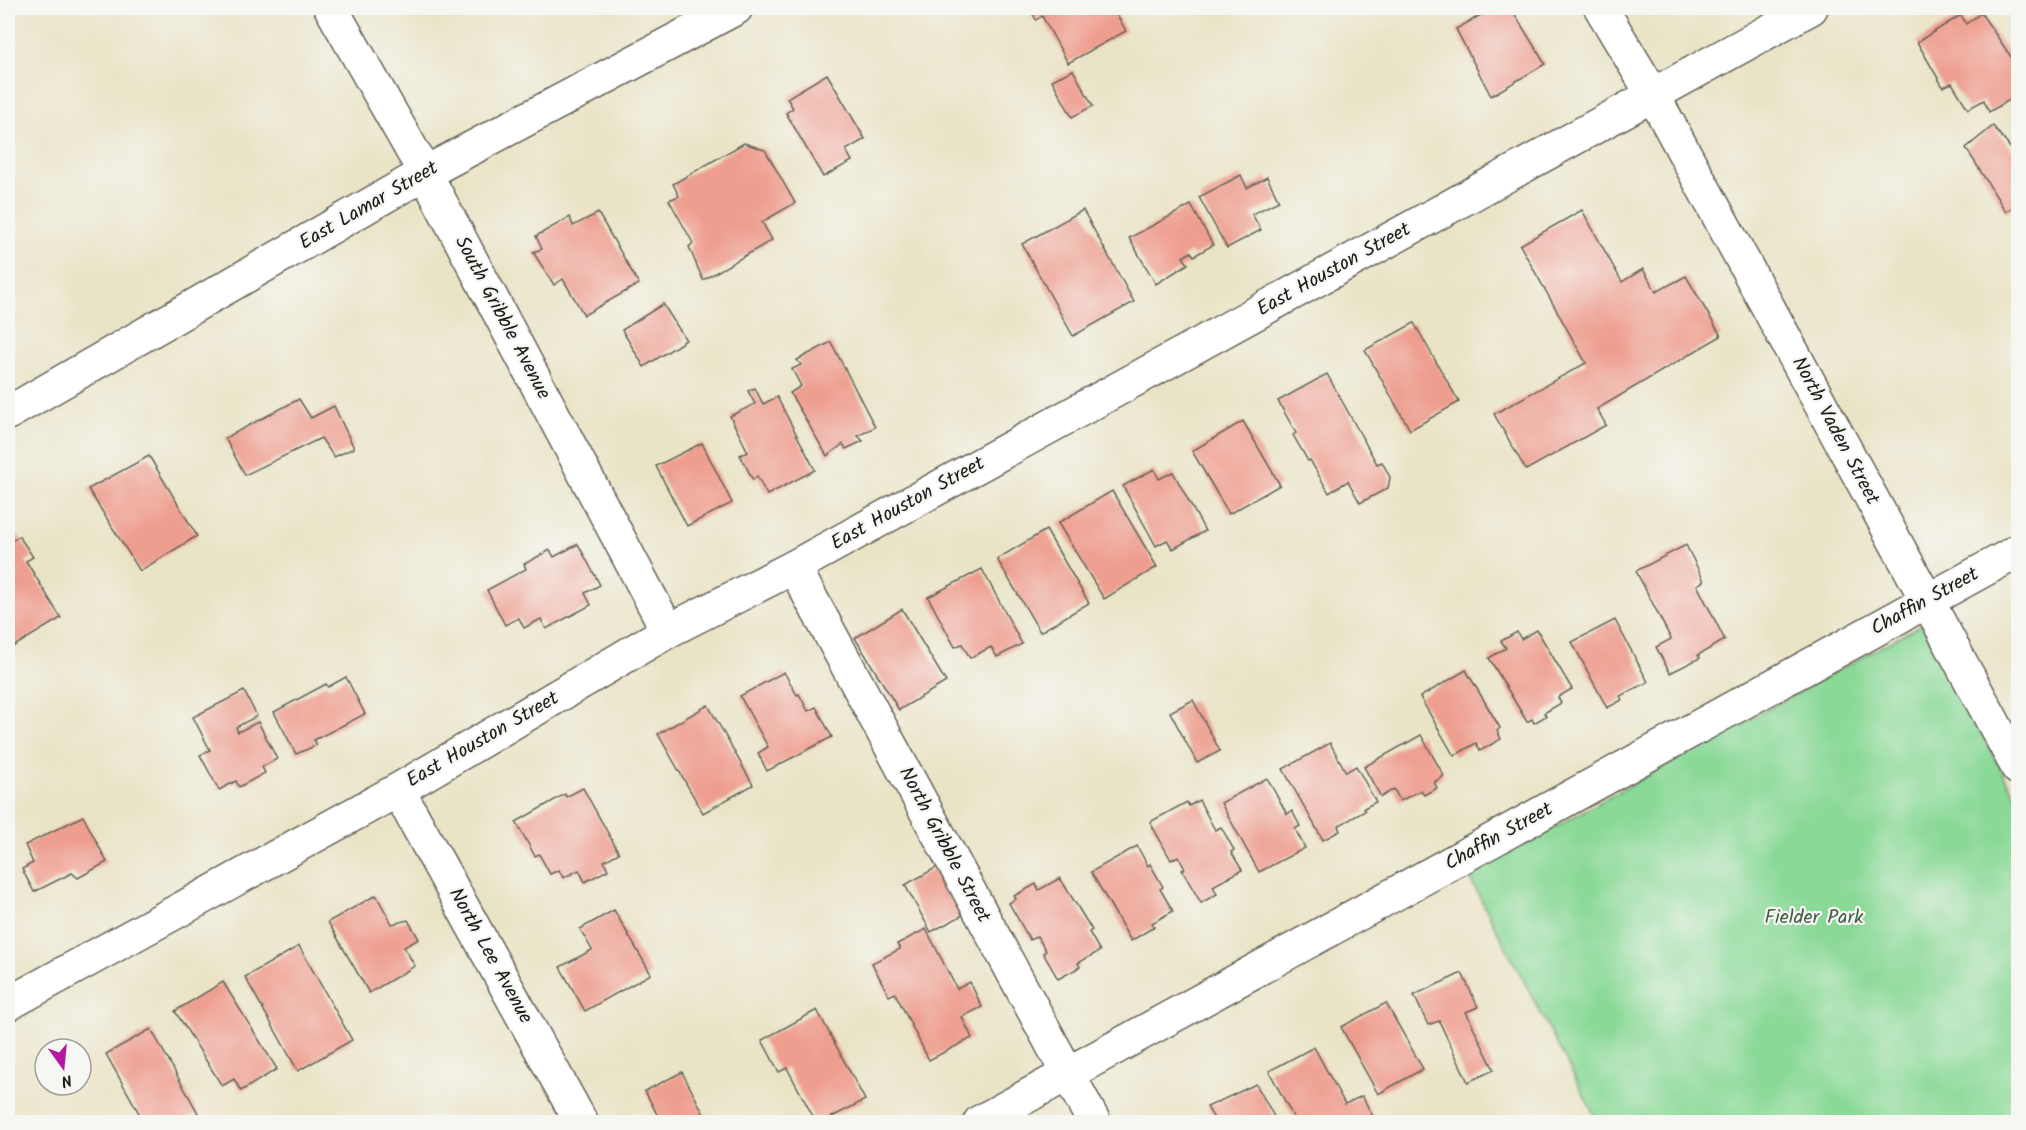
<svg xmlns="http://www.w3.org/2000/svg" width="2026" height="1130" font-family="Kalam,sans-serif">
<rect width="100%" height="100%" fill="#f6f6f2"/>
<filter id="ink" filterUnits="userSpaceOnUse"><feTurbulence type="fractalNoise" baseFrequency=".0167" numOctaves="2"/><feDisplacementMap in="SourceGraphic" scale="12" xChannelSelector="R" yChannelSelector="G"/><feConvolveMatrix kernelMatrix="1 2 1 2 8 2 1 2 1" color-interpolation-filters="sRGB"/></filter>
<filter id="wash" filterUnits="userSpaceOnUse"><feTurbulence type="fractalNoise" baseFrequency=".008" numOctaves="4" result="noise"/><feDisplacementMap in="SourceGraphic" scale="24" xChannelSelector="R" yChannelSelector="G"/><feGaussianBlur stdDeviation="1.35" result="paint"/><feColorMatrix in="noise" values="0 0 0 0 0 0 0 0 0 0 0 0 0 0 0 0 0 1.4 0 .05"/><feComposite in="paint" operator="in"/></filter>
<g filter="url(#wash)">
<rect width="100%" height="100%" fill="#eae4c7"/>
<polygon fill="#8ad997" stroke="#537a5a" stroke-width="1.5" points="1922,624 2018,801 2018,1122 1598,1122 1468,875"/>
<g id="blocks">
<g fill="#ee9e8f">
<polygon points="1030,8 1113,8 1126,31 1068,63 1042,16 1036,20"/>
<polygon points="1493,8 1511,8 1545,64 1491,96 1456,29"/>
<polygon points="1981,13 2018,67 2018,82 2012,86 2018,95 1989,112 1984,100 1968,109 1952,83 1943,87 1917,42 1961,15 1966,24"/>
<polygon points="1073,70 1093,106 1072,117 1052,80"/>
<polygon points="827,74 865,139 846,150 852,161 823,177 786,113 793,108 787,98"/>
<polygon points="1993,126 2012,150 2018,147 2018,203 2006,212 1966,148"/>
<polygon points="744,143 765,150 795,203 762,222 772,240 703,280 689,247 693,243 669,200 679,196 673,184"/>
<polygon points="1241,175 1247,188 1267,177 1279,201 1252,214 1261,230 1227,248 1199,197"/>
<polygon points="1191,205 1213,245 1194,256 1191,252 1183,257 1188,264 1156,284 1129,238"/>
<polygon points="1083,210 1134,302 1073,336 1022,244"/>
<polygon points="1582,210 1622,282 1643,269 1656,292 1686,276 1721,336 1597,409 1606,425 1526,470 1494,414 1586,363 1520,245"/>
<polygon points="598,213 639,284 584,315 563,279 554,285 533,252 542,249 536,236 570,217 573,226"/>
<polygon points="663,304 686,340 644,367 622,330"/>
<polygon points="1414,323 1459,402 1410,430 1365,350"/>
<polygon points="831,342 875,427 858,436 863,441 846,449 843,444 827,456 790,393 801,386 792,369 801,365 797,360"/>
<polygon points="1327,374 1377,464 1382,462 1390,477 1388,488 1360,503 1348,481 1329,493 1310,460 1308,461 1293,435 1296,433 1278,401"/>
<polygon points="755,388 763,404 777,397 815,470 767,495 757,476 753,480 740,455 748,452 730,416 755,404 748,391"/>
<polygon points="299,399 311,418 334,406 354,448 334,457 321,438 245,475 225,438"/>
<polygon points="1243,421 1280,485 1229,514 1192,451"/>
<polygon points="702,443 732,503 687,526 656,466"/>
<polygon points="149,456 197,536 140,571 88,489"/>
<polygon points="1154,469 1159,479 1173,472 1205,531 1173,549 1167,540 1156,546 1123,486"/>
<polygon points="1112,491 1157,567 1104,599 1058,523"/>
<polygon points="1046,530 1089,603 1040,632 997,559"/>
<polygon points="19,536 33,557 26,561 61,618 11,648 8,642 8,543"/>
<polygon points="578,544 600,585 585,593 591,605 546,629 541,619 524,628 519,618 505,625 487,590 526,569 524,564 550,550 554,557"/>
<polygon points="1686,545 1704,581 1697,585 1725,640 1698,655 1700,658 1670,673 1656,647 1671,639 1636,571"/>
<polygon points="982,569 1022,644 997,657 991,647 970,658 962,644 955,647 928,597"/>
<polygon points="902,609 946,682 899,710 855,638"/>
<polygon points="1615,620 1648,682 1620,696 1622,700 1607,708 1572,642"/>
<polygon points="1537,630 1572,689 1558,697 1561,703 1544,713 1546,716 1534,723 1532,719 1527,722 1489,658 1506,648 1501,641 1517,632 1521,639"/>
<polygon points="1466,670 1500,728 1497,731 1501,739 1480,751 1476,743 1454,756 1420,697"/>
<polygon points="784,672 797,695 799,694 808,711 816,707 832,737 767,771 758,753 768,747 740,696"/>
<polygon points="346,677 365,714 314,740 317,745 296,754 274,712 326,684 328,687"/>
<polygon points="244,691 257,716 236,727 238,732 258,722 277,759 262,767 265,773 239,787 236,781 219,790 200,755 210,750 193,717"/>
<polygon points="1193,700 1220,751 1197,763 1170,712"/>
<polygon points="708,705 753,785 703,813 658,734"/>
<polygon points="1421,735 1444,776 1434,782 1437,788 1424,795 1421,790 1400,801 1394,789 1381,797 1364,767"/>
<polygon points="1330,743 1346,772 1356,766 1376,802 1364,808 1365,811 1338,826 1340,831 1323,840 1283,769"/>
<polygon points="1267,778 1287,814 1292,811 1300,826 1295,829 1305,848 1259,872 1221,803"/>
<polygon points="583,788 619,853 604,861 608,870 585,882 579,870 563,878 559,870 550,874 539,854 535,856 516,822 565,794 566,797"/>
<polygon points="1199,800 1215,830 1221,827 1234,850 1231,852 1242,870 1213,886 1217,894 1201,903 1182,870 1185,869 1178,856 1171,860 1150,822 1187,802 1189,806"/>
<polygon points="83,816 107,862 78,878 72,873 34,892 22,869 33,863 25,845"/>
<polygon points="1137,846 1148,866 1150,864 1163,887 1160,889 1173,911 1152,923 1154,927 1131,941 1091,872"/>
<polygon points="939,866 965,914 931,932 905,885"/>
<polygon points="1060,878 1092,930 1089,932 1100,951 1078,963 1080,967 1058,979 1043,953 1046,951 1037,936 1030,940 1009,903 1016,899 1014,896 1036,884 1039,890"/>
<polygon points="376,895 392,924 408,920 419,939 404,947 415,966 369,993 328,922"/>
<polygon points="614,910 651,974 585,1011 560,967 592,950 580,929"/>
<polygon points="926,929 957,989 970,982 982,1007 962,1017 972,1038 929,1060 895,993 889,996 872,963 900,949 897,944"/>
<polygon points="299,946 352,1040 298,1071 245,977"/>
<polygon points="1462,973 1478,1007 1466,1012 1494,1070 1468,1082 1439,1021 1428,1025 1414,995"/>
<polygon points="223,982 277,1069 241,1091 234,1079 222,1086 175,1011"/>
<polygon points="1386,1003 1423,1069 1378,1094 1341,1027"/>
<polygon points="817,1010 865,1100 822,1122 816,1122 787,1068 779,1072 762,1040"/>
<polygon points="151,1029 198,1113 181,1122 144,1122 106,1054"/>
<polygon points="1314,1047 1345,1104 1362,1096 1376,1122 1296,1122 1269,1071"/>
<polygon points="682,1072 708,1122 661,1122 645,1091"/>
<polygon points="1256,1084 1277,1122 1216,1122 1207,1107"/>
</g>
</g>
</g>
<g filter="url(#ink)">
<use href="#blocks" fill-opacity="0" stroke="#646258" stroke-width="1.5"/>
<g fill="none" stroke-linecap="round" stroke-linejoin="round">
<defs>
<g id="street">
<polyline points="331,8 425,173 668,631"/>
<polyline points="1601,8 1653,95 2018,768"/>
<polyline points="794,567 1094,1122"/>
<polyline points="398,790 581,1122"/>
<polyline points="980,1122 2018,551"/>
</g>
<g id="primary">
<polyline points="8,413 425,173 736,8"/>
<polyline points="8,1004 398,790 668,631 794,567 1811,8"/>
</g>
</defs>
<use href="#street" stroke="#646258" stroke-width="36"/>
<use href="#primary" stroke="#646258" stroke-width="36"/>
<use href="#street" stroke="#fff" stroke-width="33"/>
<use href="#primary" stroke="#fff" stroke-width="33"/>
</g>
</g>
<g text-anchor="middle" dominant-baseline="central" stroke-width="4.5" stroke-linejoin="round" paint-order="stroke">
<g font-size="20" fill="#1c1c1c" stroke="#f6f6f2">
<text transform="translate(369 206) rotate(-30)">East Lamar Street</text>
<text transform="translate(1334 270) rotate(-29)">East Houston Street</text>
<text transform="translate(502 318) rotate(62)">South Gribble Avenue</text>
<text transform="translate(1835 431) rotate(62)">North Vaden Street</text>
<text transform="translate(908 504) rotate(-29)">East Houston Street</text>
<text transform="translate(1925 602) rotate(-29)">Chaffin Street</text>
<text transform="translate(483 740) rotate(-30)">East Houston Street</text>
<text transform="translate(1499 837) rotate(-29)">Chaffin Street</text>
<text transform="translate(944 845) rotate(62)">North Gribble Street</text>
<text transform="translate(490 956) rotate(61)">North Lee Avenue</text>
</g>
<g font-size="20" fill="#425e47" stroke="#f6f6f2">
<text x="1814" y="918">Fielder Park</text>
</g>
</g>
<rect width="2026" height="1130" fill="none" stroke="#f6f6f2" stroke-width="30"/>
<g transform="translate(63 1067) rotate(165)"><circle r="28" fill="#f6f6f2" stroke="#9f9f9c" stroke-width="1.5"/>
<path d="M0-4.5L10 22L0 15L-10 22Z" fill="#b5179e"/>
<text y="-9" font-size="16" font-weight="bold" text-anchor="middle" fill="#1c1c1c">N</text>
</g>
</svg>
